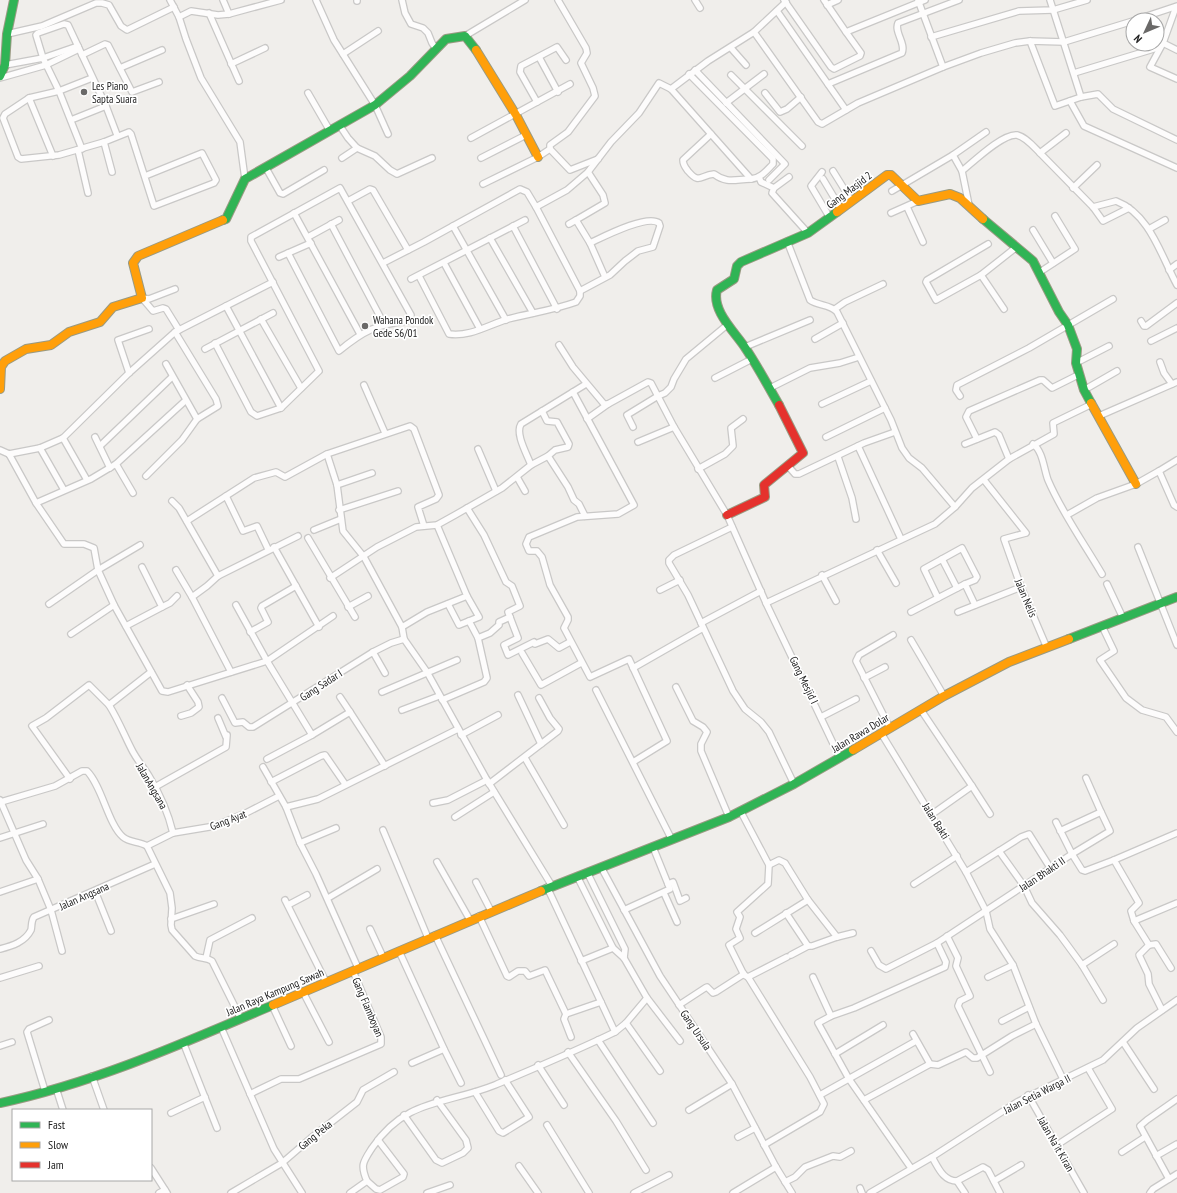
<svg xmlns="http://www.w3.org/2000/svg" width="1177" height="1193" font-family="'PT Sans Narrow',sans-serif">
<rect width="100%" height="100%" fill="#f0eeeb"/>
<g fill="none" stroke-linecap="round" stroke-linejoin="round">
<defs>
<g id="street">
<polyline points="170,0 179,17 186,39 201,78 240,142 245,179"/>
<polyline points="223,0 229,14"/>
<polyline points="316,0 334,40 375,105 388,134"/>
<polyline points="357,0 357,1"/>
<polyline points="402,0 405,13 411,24 423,28 428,33 432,43 436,49"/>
<polyline points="695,0 700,8"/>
<polyline points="784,0 831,67 834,69 860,56 861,53 846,32 925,0"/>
<polyline points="824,0 846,32"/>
<polyline points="918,0 943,67"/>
<polyline points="1050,0 1081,97"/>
<polyline points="827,5 838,0"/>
<polyline points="1176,7 1163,43 1150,67 1177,79"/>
<polyline points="777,11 846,110"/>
<polyline points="209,13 239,81"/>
<polyline points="179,17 191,11 218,15 229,14 281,0"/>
<polyline points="1135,20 1177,6"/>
<polyline points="754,32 818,122 822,124 858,103 943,67 981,53 1015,43 1030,41 1064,42 1133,21"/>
<polyline points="7,34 42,26 96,3 102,3 109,5 121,26 127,30 174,7"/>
<polyline points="465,36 525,0"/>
<polyline points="931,37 1019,11 1053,10 1087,0"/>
<polyline points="1030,41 1055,106 1081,97 1098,94 1113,109 1177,140"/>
<polyline points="1163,43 1177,50"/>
<polyline points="731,48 746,65"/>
<polyline points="343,54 378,31"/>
<polyline points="82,55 105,44 108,45 132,92 159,82"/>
<polyline points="539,57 558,92"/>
<polyline points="231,64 265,48"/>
<polyline points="5,65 43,58 78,46"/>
<polyline points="120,68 162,50"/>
<polyline points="695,70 785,164 769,180"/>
<polyline points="1074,73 1160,47"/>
<polyline points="731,75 802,146"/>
<polyline points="0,78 46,65 79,49"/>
<polyline points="92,78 59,91 29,98 5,114 3,118 18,157 21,159 59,155 104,142 129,132 131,134 154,206 214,183 216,180 202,153 145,176"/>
<path d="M828,84L902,53C906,43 894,32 898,23L959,0"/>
<polyline points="671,89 708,61 754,32 786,2"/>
<polyline points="308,93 330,131"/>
<polyline points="765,93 780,112 787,109 801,97"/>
<polyline points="29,98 53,156"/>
<polyline points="1070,101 1084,126 1177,168"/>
<polyline points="537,102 520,72 521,66 557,47 566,60"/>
<polyline points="726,103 764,74"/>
<polyline points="71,120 106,106"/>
<polyline points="340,126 348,138 357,148 375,156 390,170 397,174 432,158"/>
<polyline points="1066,133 1040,153 1093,207 1103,221 1129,208"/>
<path d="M711,134L683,160C683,165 685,167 688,171C700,185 700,175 714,174C727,184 736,179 751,179"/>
<polyline points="471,138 570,84"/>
<polyline points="104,142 112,172"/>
<polyline points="82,149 59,91 43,58 36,35 38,33 64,24 68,25 106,106 117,135"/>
<polyline points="550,149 570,170 598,159"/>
<polyline points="78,150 88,193"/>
<polyline points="342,158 357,148"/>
<polyline points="481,158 526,135"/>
<polyline points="266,168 280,193 283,194 324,170"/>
<polyline points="833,171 851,200"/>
<polyline points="962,171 953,155 986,132"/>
<polyline points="588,172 603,195 605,203 576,220 590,243 605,277"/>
<polyline points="822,172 811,186 830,218"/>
<polyline points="759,177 761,182 774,188"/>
<polyline points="789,177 774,188 772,193 808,233"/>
<polyline points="823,179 841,209"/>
<polyline points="483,184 538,157 550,149 550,145 568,132 595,96 593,88 581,63 587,53 586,48 558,0"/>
<polyline points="1073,188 1097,165"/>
<polyline points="892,191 953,155"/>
<polyline points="348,201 370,189 373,190 408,250"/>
<path d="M969,205L962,171C973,162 1003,133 1017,135C1026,137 1034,147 1040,153"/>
<path d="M536,207L567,190L588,172L611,142L639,113L659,83L671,89L751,179C761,178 766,171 773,164V159L689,74"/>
<polyline points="907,207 923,242"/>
<path d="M1093,207L1116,201C1150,214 1161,256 1177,285"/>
<polyline points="294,213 360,334"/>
<polyline points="891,213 918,201"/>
<polyline points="331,224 384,324"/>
<polyline points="569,224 576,220"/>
<polyline points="453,226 506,320"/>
<polyline points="513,226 557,309"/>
<polyline points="1149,229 1165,220"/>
<polyline points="1033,230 1053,263"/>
<polyline points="308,237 339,220"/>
<polyline points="490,238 533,313"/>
<path d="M787,241L810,300C818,306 830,304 837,312L891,420L902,448L909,458L922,468L955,507"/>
<polyline points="279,257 311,243"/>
<path d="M383,263L424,242L520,189L527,192L536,207L580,291V296L576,302C554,310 531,313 508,319C488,325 470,337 449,334L419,276"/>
<polyline points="444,263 480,329"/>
<polyline points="1169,270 1177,264"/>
<polyline points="1040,272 1075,249 1055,216"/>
<polyline points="981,275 936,300 926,282 927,280 988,244"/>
<polyline points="411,279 525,220"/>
<path d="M580,291L610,275L625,261L638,251L653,247L660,226L659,223C647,214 603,237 590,243"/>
<polyline points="142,298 153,311 163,308 166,309 179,330"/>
<polyline points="142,298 149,299 175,289"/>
<polyline points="226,306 281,408"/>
<polyline points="835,309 845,302 883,284"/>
<polyline points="1004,309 981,275 1014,249"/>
<polyline points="261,319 301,388"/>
<polyline points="1141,321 1144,326 1146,326 1177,303"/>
<polyline points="815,339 843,323"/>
<polyline points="1151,341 1177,328"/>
<path d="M215,343L251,412L257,416L281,408L319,371L251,241V237L340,188L411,315L410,319L408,321C377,324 363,331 339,351L288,253"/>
<polyline points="559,345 573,367 604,404 608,404 648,382 651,383 674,427 727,515 766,603 840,758"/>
<polyline points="745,347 810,320"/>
<polyline points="205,349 273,313"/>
<polyline points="1160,362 1164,373 1172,384"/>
<polyline points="1076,363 1109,346"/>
<polyline points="166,364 197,419"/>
<polyline points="129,373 118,340 149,329"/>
<polyline points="715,378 752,359"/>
<polyline points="364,385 385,433"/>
<polyline points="770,388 810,368 840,363 859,357"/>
<polyline points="1084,390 1117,371"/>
<polyline points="573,392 634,505 618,514 577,517 529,537 526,544 529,551 537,551 542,557 550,585 568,617 568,620 564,628 590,677 629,659 667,741 633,762"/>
<polyline points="960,396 956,390 957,385 1029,348 1113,299"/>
<polyline points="822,404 871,381"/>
<polyline points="1099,416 1177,382"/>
<polyline points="587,419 608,404"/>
<polyline points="633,427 627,415 658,396 665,393 671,387 674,379 686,359 727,325"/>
<polyline points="95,437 110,468"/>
<polyline points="826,437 885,408"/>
<polyline points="63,438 87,480"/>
<polyline points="977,439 966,417 969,411 1040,380 1043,380 1052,388 1078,375"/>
<polyline points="638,442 674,427"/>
<polyline points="965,444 995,432 999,435 1009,459"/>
<path d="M1033,444C1043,451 1044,470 1048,480C1062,513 1084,543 1102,574"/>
<polyline points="100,446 172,377"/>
<polyline points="858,446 901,539"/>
<polyline points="40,448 64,490"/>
<polyline points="478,449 496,491"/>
<polyline points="0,450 9,454"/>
<polyline points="9,454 36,503 64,544 84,544 94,548 98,570 114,605 162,691 168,692 267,661 312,735"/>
<polyline points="9,454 40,448 63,438 129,373 175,332 273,282"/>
<polyline points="327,454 337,485 343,531 364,557 402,627 404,639"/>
<polyline points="548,456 568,487 574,500 579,504 585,516"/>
<polyline points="838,457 852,498 856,519"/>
<polyline points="116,464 133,493"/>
<path d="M531,465C527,454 515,434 521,424L586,384"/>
<polyline points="788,466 795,474 799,474 864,443 895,432"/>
<polyline points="698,469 725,454 733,446 731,428 743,419"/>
<polyline points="1159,471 1177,460"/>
<polyline points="146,476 182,440 197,419 218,406 216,399 175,332"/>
<polyline points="517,477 525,491"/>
<polyline points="984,480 1026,533 1004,539 1021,587 1047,648"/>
<polyline points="337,485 372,473"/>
<polyline points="226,496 243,531 257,526 268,549"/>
<polyline points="172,501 179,508 218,576"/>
<polyline points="36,503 91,479 116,464 185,401"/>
<polyline points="467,508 484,535 506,582 512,586 520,606 508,612 518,638 504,645 508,655 534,642 535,644 548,639 559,648 570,642"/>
<polyline points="339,510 398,491"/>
<polyline points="1067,515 1097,498 1136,484 1159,471 1174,505 1177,507"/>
<polyline points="187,521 254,478 276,472 285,477 327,454 410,426 414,429 439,495 436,499 418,507 424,526"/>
<polyline points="732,527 674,555 669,560 669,563 688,595 733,691 745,709 761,722 769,732 794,784"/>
<polyline points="314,530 341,519"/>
<polyline points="308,538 355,617"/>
<polyline points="274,547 319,627"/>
<polyline points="1138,547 1177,645"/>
<polyline points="877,550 896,583"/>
<polyline points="942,559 957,588"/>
<polyline points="176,570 192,597"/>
<polyline points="822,575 836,601"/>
<polyline points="330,578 377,547 416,527 437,525 455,515 502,488 531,465 548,456 555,450 568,447 569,444 557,422 547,421 542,411"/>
<polyline points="1107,584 1123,618"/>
<polyline points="660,590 680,580"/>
<polyline points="467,596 479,617 469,621"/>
<polyline points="938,598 924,569 962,548 977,577 975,580 965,584"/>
<polyline points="766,603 935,524 955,507 972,488 1009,459 1054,434 1053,423 1092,404"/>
<polyline points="49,604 98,570 140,545"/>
<polyline points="236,605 267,661 333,616"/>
<polyline points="162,607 170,603 177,596"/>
<polyline points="348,607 368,596"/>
<polyline points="911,612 965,584 975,605"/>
<polyline points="958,612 1021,587"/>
<polyline points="701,623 761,591"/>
<polyline points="126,626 162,607 142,567"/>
<polyline points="1102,626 1114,651 1100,660 1126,698 1142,710 1166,717 1177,732"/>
<polyline points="402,627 427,612 467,596 437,525"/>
<polyline points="250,632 268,622 261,608 262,606 296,586"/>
<polyline points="71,634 114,605"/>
<polyline points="478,638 490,633 499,625 499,622 510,617"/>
<polyline points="911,640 944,696"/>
<polyline points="373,652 385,673"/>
<polyline points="522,653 541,685 581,663"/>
<polyline points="633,668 703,628"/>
<path d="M151,672L109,705C119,721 125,737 133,752C138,761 144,768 149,776C160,794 168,812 173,833L147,846L170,893L172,908L171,925L172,930L195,956C201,959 206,957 212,961L241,1019"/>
<polyline points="231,672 192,597 207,586 218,576 298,536"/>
<polyline points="864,678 885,667"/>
<polyline points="676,687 693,721 703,727 707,732 701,744 701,751 729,817"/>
<polyline points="596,690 672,840"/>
<polyline points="382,692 457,660"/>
<polyline points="518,695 541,744"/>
<polyline points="340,697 350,712"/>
<polyline points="222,698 235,723 243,722 249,727 253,727 373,652 391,643 404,639 427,672 487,780 552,886"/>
<polyline points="442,700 484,682 487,678 478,638 469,621 459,625 448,604"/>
<polyline points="402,710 439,696"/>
<polyline points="921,710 972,786 931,815"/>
<polyline points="181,716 191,713 199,707 198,702 187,685"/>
<polyline points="821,717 856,699"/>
<polyline points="218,718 226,737"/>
<polyline points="890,728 856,661 859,655 893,635"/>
<polyline points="881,733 966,872 986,911 990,929 1013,965 1036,1024 1063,1079"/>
<polyline points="461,735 498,715"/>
<polyline points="525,758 564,825"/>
<polyline points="267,759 312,735 350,712 385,766"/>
<polyline points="263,767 286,807 300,843 316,874 358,968"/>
<polyline points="1086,778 1101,812"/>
<polyline points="70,779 32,726 46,718 89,685 109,705"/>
<polyline points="271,782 321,756 325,755 345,784"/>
<polyline points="489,784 558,731 559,729 550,718 539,698"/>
<polyline points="972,786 990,814"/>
<polyline points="155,787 226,747 227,735"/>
<polyline points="0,800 26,860 38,879 51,910 62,951"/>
<path d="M1,802L55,786L82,771H87C102,786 108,824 123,837C130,843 139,841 147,846"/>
<polyline points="433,803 448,800 487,780"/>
<polyline points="286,807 318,799 458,729"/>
<polyline points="741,812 769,865 779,860 785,863 808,900 837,937"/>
<polyline points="455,817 494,792"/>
<polyline points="1056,822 1072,854 1110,831 1101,812 1060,831"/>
<polyline points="383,830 428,938"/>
<polyline points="173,833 215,826 246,813 279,796"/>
<polyline points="0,838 43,824"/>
<polyline points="300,843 336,828"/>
<polyline points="999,851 1024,886 1032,903 1060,935 1082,965 1103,1000"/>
<polyline points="437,862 470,920"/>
<polyline points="769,865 768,884 737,912 740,917 736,929 740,938 729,945 744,975 748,977 787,957"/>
<polyline points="601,867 660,976 732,1084 776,1167 792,1193"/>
<polyline points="587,872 625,949 624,958"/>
<polyline points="966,872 1021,837 1029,834 1051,869"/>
<polyline points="476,882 491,911"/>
<polyline points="668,884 673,882 680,901 686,898"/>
<polyline points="914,884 957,856"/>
<polyline points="547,887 615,1032"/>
<polyline points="95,891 111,931"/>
<polyline points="0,892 38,879"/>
<polyline points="664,893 677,922"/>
<polyline points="328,898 377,869"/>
<polyline points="285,900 326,982"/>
<polyline points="288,905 307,895"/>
<polyline points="624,910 670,889 653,847"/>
<polyline points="786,913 808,946 812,946 837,937 853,933"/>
<polyline points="479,916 507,976 509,977 518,971 525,971 529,976 545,970 566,1014 601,1002"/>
<polyline points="171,919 214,904"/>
<polyline points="1134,921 1177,903"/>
<polyline points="370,929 383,957"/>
<polyline points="755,933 808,900"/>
<polyline points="435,935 501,1075"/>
<polyline points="947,936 958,958 956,966 970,996 960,1001 958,1006 990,1072"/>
<polyline points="1149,945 1139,955 1148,974 1149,984 1162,1010"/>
<path d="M0,949C12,946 25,942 31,930C32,926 31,921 34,917L155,864"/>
<polyline points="399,951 444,1049 461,1083"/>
<polyline points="871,951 879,965 886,969 937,943 1072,854 1082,870 1085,871 1114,860"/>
<polyline points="791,955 808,946"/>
<polyline points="206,958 210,940 252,918"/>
<polyline points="581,961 613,948"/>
<polyline points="1082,965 1114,944"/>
<polyline points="1171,968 1156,944 1149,945 1134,921 1131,911 1139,903 1114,860 1177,833"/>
<polyline points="748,977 810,1077 824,1104 820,1112 764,1145"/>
<polyline points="813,977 831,1016"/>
<polyline points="988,977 1013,965"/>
<polyline points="0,978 39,966"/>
<polyline points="303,992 329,1042"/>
<polyline points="647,998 680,1041"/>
<polyline points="272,1005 291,1046"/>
<polyline points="679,1005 705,988 707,987 713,993 716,992 744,974"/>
<polyline points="566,1014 564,1019 571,1037"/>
<polyline points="1002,1021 1029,1007"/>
<polyline points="626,1023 660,1071"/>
<polyline points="221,1027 274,1149 302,1193"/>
<polyline points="913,1034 930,1064 938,1065 966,1052 973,1058 977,1058 1012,1036 1036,1024"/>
<polyline points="598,1040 653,1123"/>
<polyline points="183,1042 217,1128"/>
<polyline points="1123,1042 1154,1089"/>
<polyline points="0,1046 12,1042"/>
<polyline points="568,1052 616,1121 646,1170"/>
<polyline points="835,1054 883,1025"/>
<polyline points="412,1063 444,1049"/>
<polyline points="538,1065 564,1105"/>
<polyline points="92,1076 104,1110"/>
<polyline points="56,1088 63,1110"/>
<polyline points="45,1091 27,1032 29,1029 49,1020"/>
<polyline points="475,1092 499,1131 503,1133 529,1117 505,1080"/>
<polyline points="250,1094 281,1079 299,1079 381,1044 381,1037 353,971"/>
<polyline points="820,1095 916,1041"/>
<polyline points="1028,1095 1084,1193"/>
<polyline points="864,1100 930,1064"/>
<polyline points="689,1110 732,1084"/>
<polyline points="171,1113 205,1097"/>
<polyline points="404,1115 436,1160 442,1163 463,1153 468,1148 466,1140 437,1100"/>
<polyline points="547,1125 589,1193"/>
<polyline points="738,1137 755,1128"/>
<polyline points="1057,1145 1112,1109 1088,1068"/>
<polyline points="1122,1152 1145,1137"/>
<polyline points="1156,1156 1177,1144"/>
<path d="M932,1157C938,1167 943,1181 957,1181"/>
<polyline points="519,1166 538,1193"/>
<polyline points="151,1168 167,1193"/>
<polyline points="911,1168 849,1079 818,1023 831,1016 854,1008 945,967 946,962 937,943"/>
<polyline points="1169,1179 1140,1126 1147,1120 1177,1099"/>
<polyline points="367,1181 376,1189 380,1190 403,1177 404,1174 378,1140"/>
<polyline points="994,1181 1021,1165"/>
<polyline points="785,1182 795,1177 805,1167 833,1156 840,1157 851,1151"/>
<polyline points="860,1188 862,1193"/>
<polyline points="159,1193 165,1190"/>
<polyline points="231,1193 282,1163 311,1138 357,1102 363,1090 394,1072"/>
<path d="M350,1193L367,1181C360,1165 363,1162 372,1148C406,1098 445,1105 495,1085C535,1068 576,1051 615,1032L626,1023L647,998L624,958L613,948L577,876"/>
<polyline points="427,1193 450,1185"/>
<polyline points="634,1193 669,1175"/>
<polyline points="733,1193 776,1167"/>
<polyline points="870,1193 932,1157 1017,1102 1103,1060 1137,1028 1177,1000"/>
<polyline points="965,1193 957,1181 983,1167 988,1170 1000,1193"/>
<polyline points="1150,1193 1153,1189 1177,1174"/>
</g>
<g id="fast">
<polyline points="0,76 5,65 7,34 14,0"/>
<polyline points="983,219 1033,261 1059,312 1068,325 1077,349 1076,363 1084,390 1091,403"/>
<polyline points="223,220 226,219 245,179 375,105 410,76 446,39 465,36 476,50"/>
<path d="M779,405C768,386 758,367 746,349C736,333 711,311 717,290L734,279L737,266L741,262L808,233L837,212"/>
<polyline points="1069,639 1177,597"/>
<polyline points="541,891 729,817 794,784 853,750"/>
<path d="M0,1103C94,1083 184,1043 273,1005"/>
</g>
<g id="slow">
<polyline points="476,50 516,115 538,157"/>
<polyline points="837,212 887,175 891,175 918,201 950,194 960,198 983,219"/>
<polyline points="0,389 1,367 5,361 26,349 51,345 69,332 100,322 113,307 142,298 133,263 138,256 223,220"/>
<polyline points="1091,403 1136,484"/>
<polyline points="853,750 944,696 1009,662 1069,639"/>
<polyline points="273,1005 541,891"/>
</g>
<polyline id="jam" points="727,515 765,497 764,485 803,453 779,405"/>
</defs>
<use href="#street" stroke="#c9c8c7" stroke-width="8"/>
<use href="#fast" stroke="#999a82" stroke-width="10"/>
<use href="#slow" stroke="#999a82" stroke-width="10"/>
<use href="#jam" stroke="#999a82" stroke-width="10"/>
<use href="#street" stroke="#fdfcfc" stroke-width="5.5"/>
<use href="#fast" stroke="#30b455" stroke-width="8"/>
<use href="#slow" stroke="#ff9f0a" stroke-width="8"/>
<use href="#jam" stroke="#e5322d" stroke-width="8"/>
</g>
<g fill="#6a6968" stroke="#fff" stroke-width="1.5">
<circle cx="84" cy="92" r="4"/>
<circle cx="365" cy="326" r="4"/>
</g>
<g text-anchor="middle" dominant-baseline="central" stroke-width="3.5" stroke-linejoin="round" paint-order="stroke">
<g font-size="11" fill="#222" stroke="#fff" text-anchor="start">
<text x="92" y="86">Les Piano<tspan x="92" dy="13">Sapta Suara</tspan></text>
<text x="373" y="320">Wahana Pondok<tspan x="373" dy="13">Gede S6/01</tspan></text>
</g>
<g font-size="11" fill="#222" stroke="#fff">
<text transform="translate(849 190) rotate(-37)">Gang Masjid 2</text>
<text transform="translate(1026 598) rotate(67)">Jalan Nelis</text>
<text transform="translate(804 680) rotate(64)">Gang Mesjid I</text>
<text transform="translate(321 685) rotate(-33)">Gang Sadar I</text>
<text transform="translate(860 733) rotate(-31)">Jalan Rawa Dolar</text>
<text transform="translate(152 786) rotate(60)">JalanAngsana</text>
<text transform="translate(228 820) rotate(-21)">Gang Ayat</text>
<text transform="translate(936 821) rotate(58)">Jalan Bakti</text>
<text transform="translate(1042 874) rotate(-34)">Jalan Bhakti II</text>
<text transform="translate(84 896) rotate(-24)">Jalan Angsana</text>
<text transform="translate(275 992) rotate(-23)">Jalan Raya Kampung Sawah</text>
<text transform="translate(368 1007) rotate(67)">Gang Flamboyan</text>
<text transform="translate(696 1030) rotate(56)">Gang Ursula</text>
<text transform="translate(1037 1094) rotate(-27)">Jalan Setia Warga II</text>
<text transform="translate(315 1135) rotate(-39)">Gang Peka</text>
<text transform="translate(1056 1144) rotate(60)">Jalan Na'it Kiran</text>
</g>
</g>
<rect x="12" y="1109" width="140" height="72" fill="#ffffff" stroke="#a7a7a7"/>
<rect x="20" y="1122" width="20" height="6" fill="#30b455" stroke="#a7a7a7"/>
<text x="48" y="1129" font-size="12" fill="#222222">Fast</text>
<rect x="20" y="1142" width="20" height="6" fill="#ff9f0a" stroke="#a7a7a7"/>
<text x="48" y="1149" font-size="12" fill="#222222">Slow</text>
<rect x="20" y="1162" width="20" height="6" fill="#e5322d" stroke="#a7a7a7"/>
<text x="48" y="1169" font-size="12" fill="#222222">Jam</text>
<g transform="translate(1145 32) rotate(226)"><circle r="19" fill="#ffffff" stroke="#a7a7a7"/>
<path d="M0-3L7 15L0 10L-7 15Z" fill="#6a6968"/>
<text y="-6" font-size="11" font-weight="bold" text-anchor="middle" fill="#222222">N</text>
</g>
</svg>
